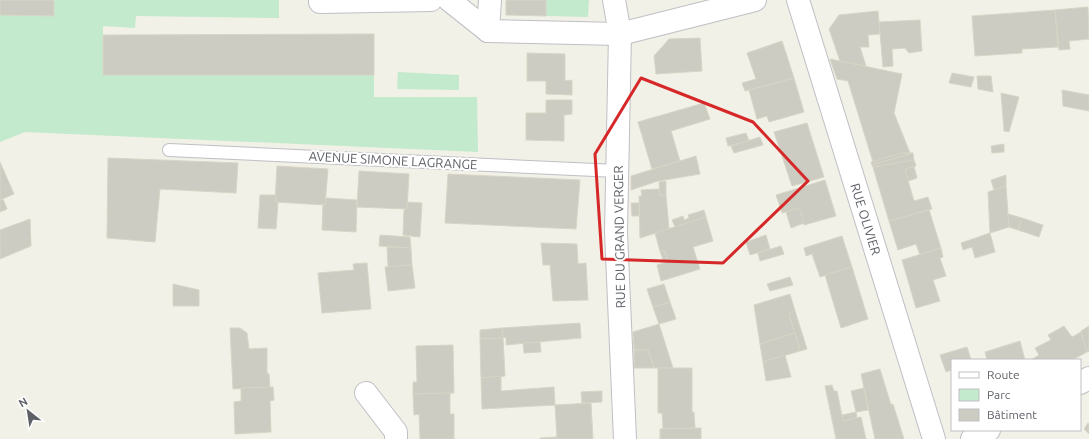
<svg xmlns="http://www.w3.org/2000/svg" width="1089" height="439" font-family="Ubuntu,sans-serif">
<rect width="100%" height="100%" fill="#f1f1e7"/>
<g fill="#c3eacc">
<polygon points="54,0 279,0 279,18 136,16 135,28 103,26 103,75 374,75 374,97 477,97 478,152 25,132 0,142 0,15 54,16"/>
<polygon points="546,0 589,0 588,17 546,16"/>
<polygon points="398,72 459,75 459,90 397,89"/>
</g>
<g fill="#cdccc3" stroke="#d7d5c5">
<polygon points="0,0 54,0 54,16 0,15"/>
<polygon points="506,0 546,0 546,16 506,15"/>
<polygon points="1088,7 1089,39 1069,41 1070,49 1059,50 1055,10"/>
<polygon points="1055,10 1058,47 1022,49 1022,53 975,56 972,16"/>
<polygon points="878,11 880,34 868,35 869,47 860,47 866,66 840,61 829,29 839,15"/>
<polygon points="920,20 922,51 909,53 905,48 892,49 893,66 883,67 879,22"/>
<polygon points="374,34 374,75 103,75 103,35"/>
<polygon points="700,38 702,71 656,74 654,56 669,39"/>
<polygon points="782,41 794,78 745,91 742,83 756,79 747,53"/>
<polygon points="527,53 565,54 565,81 572,80 572,95 546,94 546,81 527,81"/>
<polygon points="830,59 902,74 894,113 910,153 902,153 873,162 848,81 837,79"/>
<polygon points="952,73 974,77 971,87 949,83"/>
<polygon points="977,76 991,76 993,92 978,89"/>
<polygon points="794,78 804,112 769,122 767,116 757,119 749,90"/>
<polygon points="1062,90 1089,95 1089,111 1063,106"/>
<polygon points="1001,93 1019,97 1009,132 1004,131"/>
<polygon points="546,100 572,100 572,114 564,115 564,141 526,140 526,113 546,113"/>
<polygon points="704,103 710,119 671,131 680,161 652,169 638,122"/>
<polygon points="807,123 824,177 792,186 774,132"/>
<polygon points="746,133 749,141 728,146 726,138"/>
<polygon points="760,137 763,145 734,153 731,146"/>
<polygon points="1004,144 1004,152 992,153 991,146"/>
<polygon points="902,153 913,153 872,165 871,162"/>
<polygon points="913,153 914,160 873,167 872,165"/>
<polygon points="696,156 700,174 658,181 631,190 631,176"/>
<polygon points="108,158 238,163 236,193 160,189 155,242 107,238"/>
<polygon points="914,160 916,166 905,170 914,201 928,197 932,209 889,221 873,167"/>
<polygon points="0,162 14,194 0,200"/>
<polygon points="277,166 328,169 325,205 275,202"/>
<polygon points="914,166 917,178 908,181 905,170"/>
<polygon points="359,171 409,174 407,209 357,207"/>
<polygon points="448,174 580,180 576,229 445,223"/>
<polygon points="1006,175 1006,186 994,190 991,180"/>
<polygon points="825,180 836,216 804,225 799,208 782,213 776,195"/>
<polygon points="666,181 666,195 660,196 659,182"/>
<polygon points="1006,186 1009,227 990,233 988,192"/>
<polygon points="659,189 660,196 666,195 669,229 640,238 639,196 642,196 641,190"/>
<polygon points="260,195 276,195 275,202 278,202 276,229 258,228"/>
<polygon points="326,198 357,200 356,232 322,230 323,204 325,205"/>
<polygon points="3,199 7,209 0,212 0,200"/>
<polygon points="407,202 422,203 420,237 403,235 404,210 407,209"/>
<polygon points="631,203 639,203 639,216 632,216"/>
<polygon points="799,208 804,223 791,228 786,212"/>
<polygon points="704,210 706,217 675,227 672,220 683,216 684,220 689,218 688,215"/>
<polygon points="929,210 941,248 920,255 916,244 898,250 889,221"/>
<polygon points="1008,214 1022,218 1018,230 1009,227"/>
<polygon points="706,217 713,241 693,247 700,269 661,281 657,265 668,262 664,250 660,251 655,233"/>
<polygon points="1022,218 1043,225 1039,237 1018,230"/>
<polygon points="30,219 31,246 0,259 0,230"/>
<polygon points="990,233 995,252 975,258 972,247 963,250 961,243"/>
<polygon points="380,235 410,237 411,248 379,246"/>
<polygon points="766,235 770,249 750,255 746,242"/>
<polygon points="842,236 852,267 820,277 812,254 806,256 804,248"/>
<polygon points="541,243 577,244 578,264 586,263 588,300 553,301 550,265 543,265"/>
<polygon points="781,246 784,254 760,261 758,253"/>
<polygon points="387,247 411,248 412,265 388,267"/>
<polygon points="941,248 943,257 940,258 946,276 933,280 940,301 916,308 902,260"/>
<polygon points="664,250 668,262 664,263 660,251"/>
<polygon points="367,263 371,309 322,313 318,273 354,270 353,264"/>
<polygon points="412,265 415,288 388,291 385,267"/>
<polygon points="852,267 868,319 841,328 825,275"/>
<polygon points="790,277 793,285 770,291 767,284"/>
<polygon points="173,284 199,290 199,306 173,306"/>
<polygon points="664,284 670,302 653,307 647,289"/>
<polygon points="790,294 795,311 789,313 795,333 760,344 754,305"/>
<polygon points="670,302 676,319 659,324 653,307"/>
<polygon points="795,311 807,349 800,351 789,313"/>
<polygon points="580,323 581,338 506,345 506,337 503,338 502,328"/>
<polygon points="659,324 673,368 654,368 648,350 634,350 633,332"/>
<polygon points="1064,326 1072,337 1081,332 1087,352 1072,360 1031,360 1039,355 1035,348 1051,340 1048,335"/>
<polygon points="1089,326 1089,351 1087,352 1081,331"/>
<polygon points="230,328 240,328 247,333 249,349 267,348 267,373 269,374 270,387 233,389"/>
<polygon points="502,328 503,338 480,339 480,330"/>
<polygon points="795,333 800,351 763,362 760,344"/>
<polygon points="503,338 505,376 481,378 480,339"/>
<polygon points="1020,341 1025,360 987,360 985,352"/>
<polygon points="540,342 541,352 524,353 523,343"/>
<polygon points="453,345 454,393 413,394 413,382 417,382 416,346"/>
<polygon points="967,347 971,360 952,360 952,372 951,370 946,372 940,355"/>
<polygon points="634,350 648,350 654,368 634,368"/>
<polygon points="785,355 791,377 766,381 763,362"/>
<polygon points="658,368 692,368 692,412 694,412 695,428 663,429 662,413 658,413"/>
<polygon points="880,369 891,405 893,404 904,439 875,439 861,374"/>
<polygon points="501,376 501,391 554,387 555,405 482,409 481,378"/>
<polygon points="832,385 834,391 837,391 843,421 861,417 866,439 836,439 825,386"/>
<polygon points="273,387 274,400 270,401 271,432 235,434 234,402 241,401 241,388"/>
<polygon points="864,388 868,410 856,412 851,391"/>
<polygon points="602,391 602,402 582,403 581,392"/>
<polygon points="450,393 450,414 454,414 454,439 420,439 419,414 414,415 413,394"/>
<polygon points="591,403 593,439 557,439 555,405"/>
<polygon points="856,412 857,418 843,421 842,415"/>
<polygon points="1088,423 1089,424 1089,434 1084,429"/>
<polygon points="701,428 701,439 660,439 660,429"/>
<polygon points="557,437 557,439 540,439 540,438"/>
</g>
<g fill="none" stroke-linecap="round" stroke-linejoin="round">
<defs>
<polyline id="service" points="169,150 617,171"/>
<g id="minor">
<polyline points="320,0 320,2 431,0"/>
<polyline points="449,0 488,31 620,34 755,0"/>
<polyline points="614,0 620,34 616,232 625,439"/>
<polyline points="798,0 934,439"/>
<polyline points="488,31 490,0"/>
<polyline points="1080,383 1089,378"/>
<polyline points="366,393 396,432 396,439"/>
<polyline points="972,439 989,430"/>
</g>
</defs>
<use href="#service" stroke="#bfbfc6" stroke-width="14"/>
<use href="#minor" stroke="#bfbfc6" stroke-width="24"/>
<use href="#service" stroke="#fff" stroke-width="12"/>
<use href="#minor" stroke="#fff" stroke-width="22"/>
</g>
<path fill="none" stroke="#d62828" stroke-width="3" stroke-linejoin="round" d="M641,78L753,122L808,181L723,263L602,259L595,154Z"/>
<g text-anchor="middle" dominant-baseline="central" stroke-width="4" stroke-linejoin="round" paint-order="stroke">
<g font-size="13" fill="#5e6168" stroke="#fff">
<text transform="translate(393 160) rotate(3)">AVENUE SIMONE LAGRANGE</text>
<text transform="translate(866 219) rotate(73)">RUE OLIVIER</text>
<text transform="translate(619 237) rotate(-91)">RUE DU GRAND VERGER</text>
</g>
</g>
<rect x="951" y="359" width="130" height="72" fill="#ffffff" stroke="#bfc0c3"/>
<rect x="959" y="372" width="20" height="6" fill="#ffffff" stroke="#bfc0c3"/>
<text x="987" y="379" font-size="12" fill="#5e6168">Route</text>
<rect x="959" y="389" width="20" height="12" fill="#c3eacc" stroke="#bfc0c3"/>
<text x="987" y="399" font-size="12" fill="#5e6168">Parc</text>
<rect x="959" y="409" width="20" height="12" fill="#cdccc3" stroke="#bfc0c3"/>
<text x="987" y="419" font-size="12" fill="#5e6168">Bâtiment</text>
<g transform="translate(28 411) rotate(330)" stroke="#ffffff" stroke-width="3" paint-order="stroke">
<path d="M0-3L7 15L0 10L-7 15Z" fill="#5e6168"/>
<text y="-6" font-size="11" font-weight="bold" text-anchor="middle" fill="#5e6168">N</text>
</g>
</svg>
